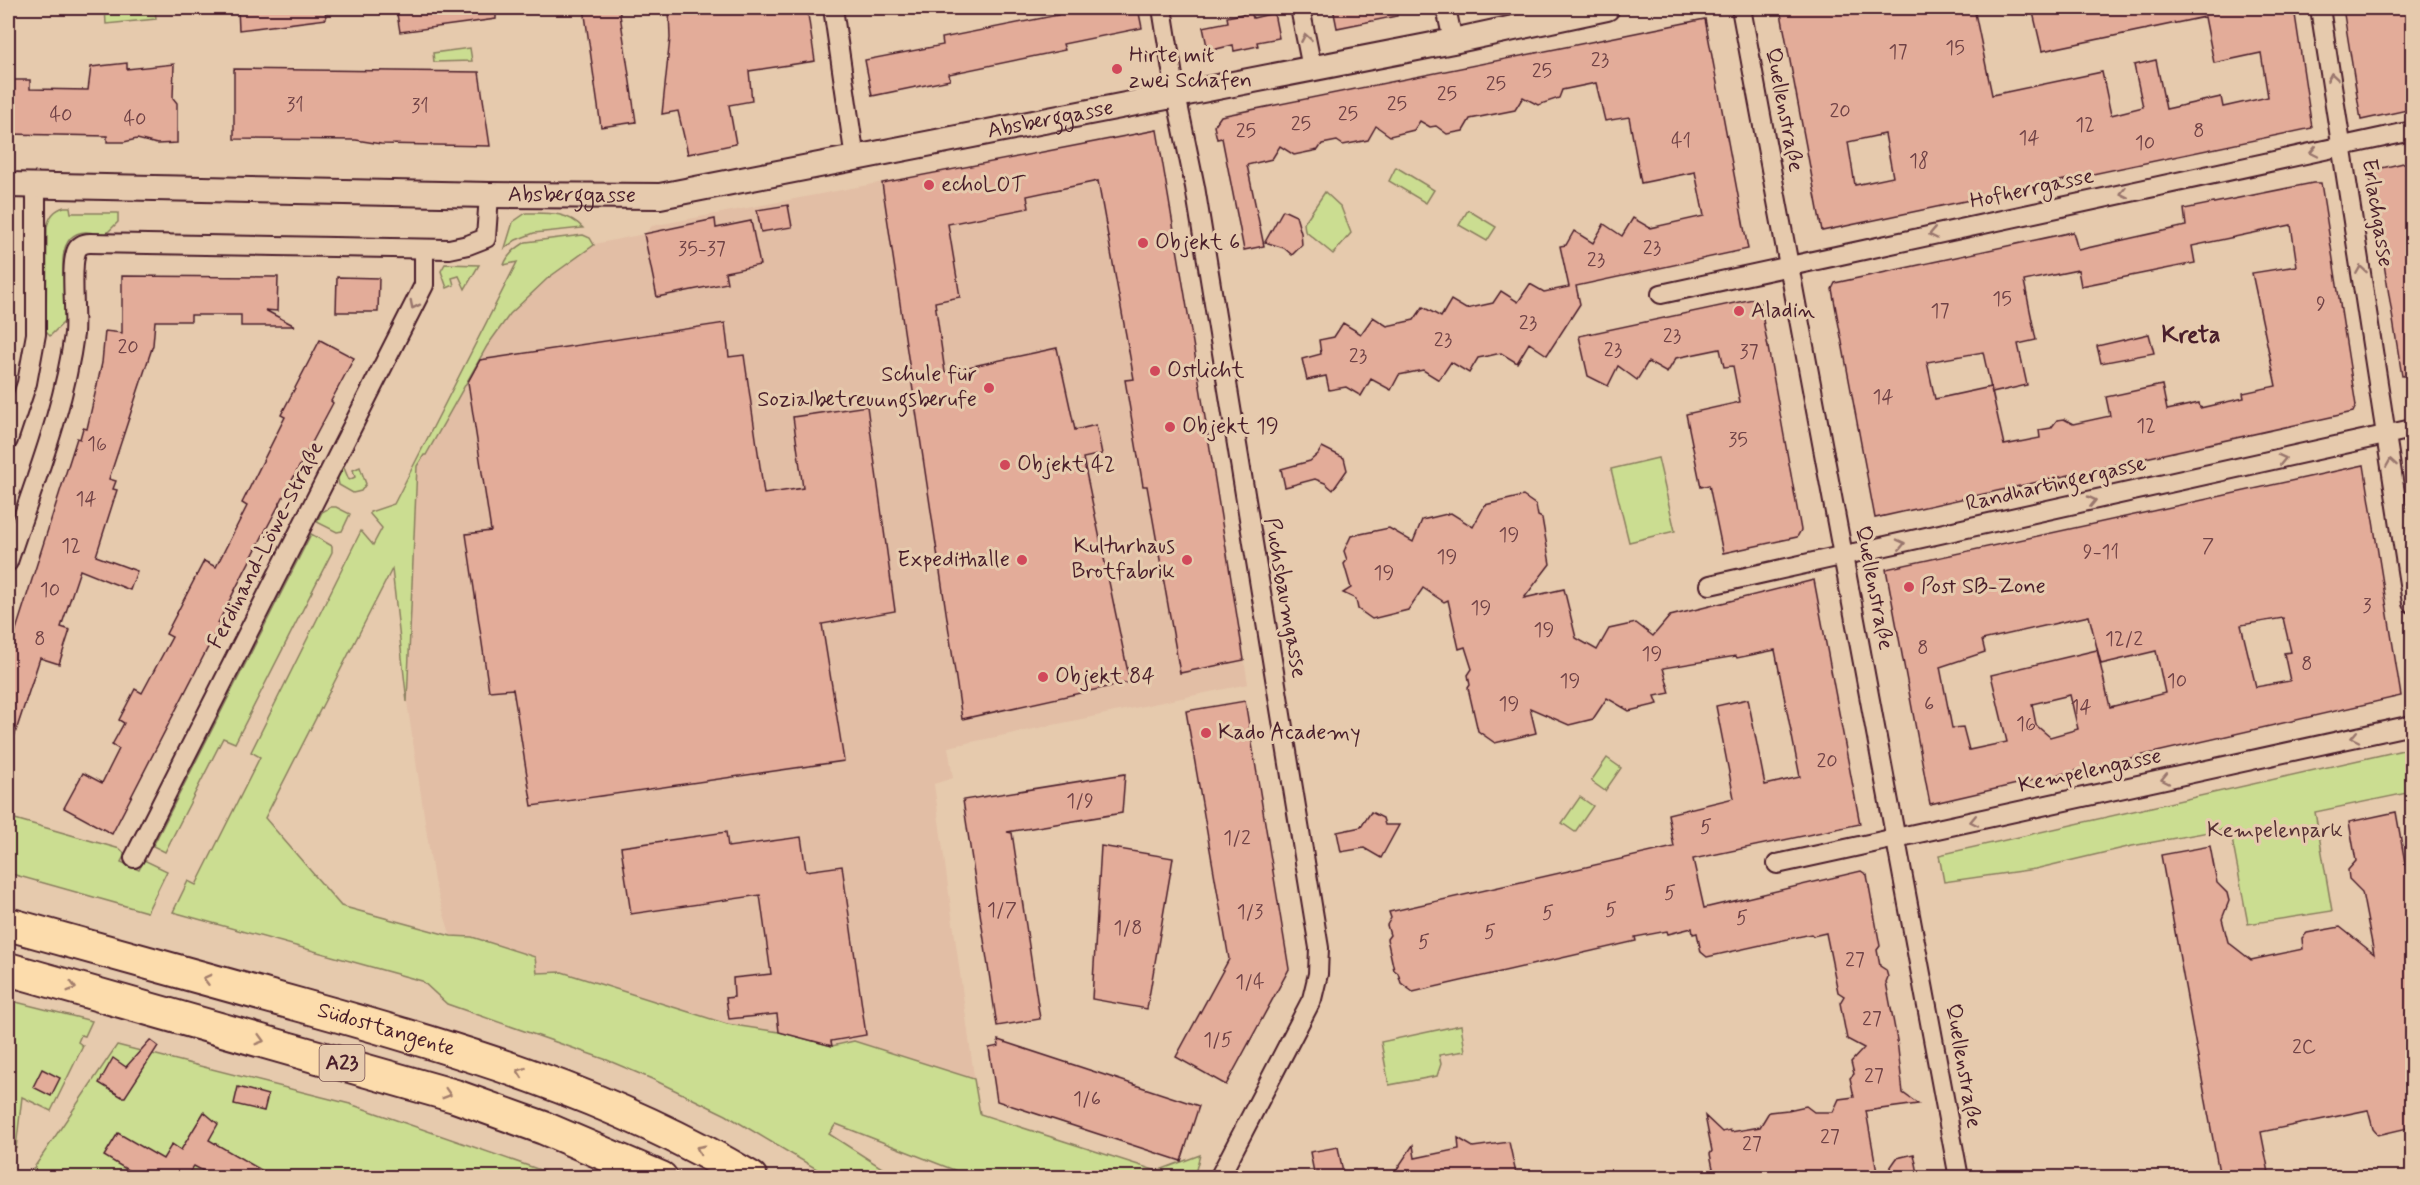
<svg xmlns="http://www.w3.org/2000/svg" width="2420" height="1185" font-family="Mynerve,sans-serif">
<rect width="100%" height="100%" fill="#e6caad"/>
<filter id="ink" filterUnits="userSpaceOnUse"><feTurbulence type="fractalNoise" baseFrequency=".0167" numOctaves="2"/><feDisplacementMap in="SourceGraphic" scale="12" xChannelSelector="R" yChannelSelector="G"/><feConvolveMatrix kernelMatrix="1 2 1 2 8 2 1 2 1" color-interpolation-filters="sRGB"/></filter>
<g filter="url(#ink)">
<polygon fill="#e2bea5" points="1157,130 1193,343 1248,684 948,747 953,778 934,784 981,1127 457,957 434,881 407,702 417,466 424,454 426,455 487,346 510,314 548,278 585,249 595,244 644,234 652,226"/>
<g fill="#cbdd91" stroke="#8a7e5e" stroke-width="1.5">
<polygon points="105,8 155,8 156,19 106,24"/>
<polygon points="470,48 472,61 434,62 433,53"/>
<polygon points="1396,167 1434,190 1426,203 1389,181"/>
<polygon points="1325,192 1341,207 1351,233 1333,254 1305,231 1304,223"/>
<path d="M64,207H70L71,213H118V222L104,236C98,235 93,232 86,232C50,233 66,291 68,312L66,320L50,336L46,332L47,227C49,217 54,210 64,207Z"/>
<polygon points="1468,210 1496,227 1487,241 1459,225"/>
<path d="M526,213C546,213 568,211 583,228L534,233L516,240L505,248L513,222Z"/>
<path d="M583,235L590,238L594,245L548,278L510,314L487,346L426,455H424L417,466L407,702L392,569L265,818L341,906L451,936L472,937L535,957L537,973L562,972L727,1024L779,1032L832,1046L854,1041L974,1079L980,1114L1157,1171L1200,1155L1194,1177H972L836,1124L829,1134L896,1177H830L726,1115L652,1079L607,1060L447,1004L422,981L173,912L188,881L196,885L260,757L251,752L361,531L373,545L382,528L370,514V512L394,504L517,262L504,265C508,254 516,248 526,242Z"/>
<polygon points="445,264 479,265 465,289 459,276 452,278 454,285 447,288 441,271"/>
<polygon points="1658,458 1675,531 1629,542 1611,469"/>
<polygon points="342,463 349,480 355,477 353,470 360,467 366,484 361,491 353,493 339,485 337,475"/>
<polygon points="331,507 336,507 350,514 342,531 337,532 317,522 322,512"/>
<polygon points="311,534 332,546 332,552 235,743 223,738 165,852 153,846"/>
<polygon points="2412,748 2412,792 2315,812 2332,911 2248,924 2230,828 2132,846 2035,869 1944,882 1939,855"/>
<polygon points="1607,758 1621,768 1605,791 1591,781"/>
<polygon points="1580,797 1593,806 1575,832 1562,823"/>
<polygon points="8,817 120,849 125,854 121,862 139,870 144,860 167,871 147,912 8,873"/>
<polygon points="8,1000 92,1021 85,1036 81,1035 78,1042 83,1046 51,1111 22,1097 16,1148 8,1113 9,1090 8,1089"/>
<polygon points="1461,1025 1465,1051 1439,1055 1441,1064 1437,1076 1389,1085 1381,1042"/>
<polygon points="117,1045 350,1104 546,1172 553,1177 27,1178"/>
</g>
<g fill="#e3ac99" stroke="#4a1f2b" stroke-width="1.5" fill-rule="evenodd">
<polygon points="238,8 325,8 326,19 239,30"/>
<polygon points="396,8 496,8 496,19 400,32"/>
<polygon points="584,8 619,8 636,122 601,127"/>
<polygon points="669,8 807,8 815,61 749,71 752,101 729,105 736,144 688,154 678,111 662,114 670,38"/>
<polygon points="1056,8 1138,8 1142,28 1063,44 1065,50 949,74 950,80 872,96 865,60 943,45 942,38 1058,15"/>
<polygon points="1333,8 1397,8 1397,16 1337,28"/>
<path d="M1780,8H1974L1992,95L2102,72L2111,115L2143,107L2134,65L2156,60L2166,109L2221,97L2223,107L2268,97L2261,53L2214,63L2205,17L2042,51L2032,8H2294L2312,128L1822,231ZM1885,134L1893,177L1855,185L1848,142Z"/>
<polygon points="2343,8 2412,8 2412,109 2361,120"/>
<polygon points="1251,12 1253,18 1274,13 1279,38 1257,42 1258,46 1234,51 1233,45 1208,51 1203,27 1228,22 1227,17"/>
<polygon points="1705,19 1748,249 1576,286 1580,304 1547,355 1529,343 1517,363 1501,353 1488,356 1478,358 1469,373 1451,362 1439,380 1423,370 1399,375 1391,390 1371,379 1361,396 1346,387 1329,390 1326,376 1307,380 1302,359 1321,354 1319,340 1334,337 1343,323 1361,334 1373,317 1387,326 1414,320 1423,307 1441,317 1451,300 1466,309 1493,303 1501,291 1518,302 1530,284 1544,292 1569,287 1560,246 1566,245 1574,231 1593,243 1604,224 1622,236 1633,218 1650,228 1704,216 1695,172 1641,183 1629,117 1605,121 1596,83 1562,90 1559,98 1538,105 1523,97 1515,110 1470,119 1463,131 1447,134 1436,126 1430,127 1420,121 1414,130 1390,136 1376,126 1368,140 1343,145 1337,141 1322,144 1318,150 1294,155 1280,146 1272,159 1247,165 1264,246 1244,250 1222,138 1217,139 1214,126 1221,116"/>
<polygon points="127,63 127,69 174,64 173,98 177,103 177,143 157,144 137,139 124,142 107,142 107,136 8,134 8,80 30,80 30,89 88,90 91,67"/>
<polygon points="234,69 479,72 490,146 381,144 356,140 234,139"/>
<polygon points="1157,130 1193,343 1244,660 1180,673 1147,486 1143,486 1125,380 1134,379 1098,181 1027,196 1029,208 948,224 960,297 935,302 945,372 1057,348 1075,430 1096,425 1102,454 1083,458 1130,682 962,719 882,183"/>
<polygon points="2412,161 2412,375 2402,376 2369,171"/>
<path d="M2313,183H2321L2356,406L2353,412L1875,518L1832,289L1835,283L2073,232L2078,250L2186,226L2184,209ZM2291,225L2297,266L2252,273L2276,386L2243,393L2244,398L2200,408L2199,403L2167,410L2162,385L2106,397L2110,416L2073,424L2064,419L2057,420L2051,428L2039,430L2040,438L2004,445L1991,387L1935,399L1927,362L1983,352L1992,393L2027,385L2018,344L2036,340L2024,281L2078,270L2081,286L2195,263L2192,246Z"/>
<polygon points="788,205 792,227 761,232 757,210"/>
<polygon points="1283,210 1296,216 1301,233 1302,245 1292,255 1284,248 1265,242"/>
<polygon points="715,219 716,228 751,221 760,265 725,272 727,283 657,297 644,234"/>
<polygon points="122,276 278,277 277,311 265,310 295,326 241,326 241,315 191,315 191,321 155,321 153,345 109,479 116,481 113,489 117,490 96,556 137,571 130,590 80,570 61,627 70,630 59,664 40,658 11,746 8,745 8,655 77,438 80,439 83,428 87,429 102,363 105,331 122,333"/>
<polygon points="337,277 379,278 378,312 336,312"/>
<polygon points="1753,299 1760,303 1801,530 1797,537 1723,553 1709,485 1701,487 1686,414 1740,402 1733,366 1724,367 1720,349 1676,358 1667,373 1648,362 1637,380 1618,366 1608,386 1588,376 1579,336"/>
<polygon points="725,323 729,357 744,355 764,494 803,488 793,417 867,406 895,611 822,624 844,761 532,806 513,689 489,691 466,534 491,531 468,382 480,360"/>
<polygon points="2149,334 2154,353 2101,363 2097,346"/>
<polygon points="320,340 354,358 331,401 333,403 263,535 218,623 220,624 112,834 64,808 83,773 102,783 119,749 112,745 124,723 119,720 135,689 142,693 172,637 166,634 204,561 216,567 247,506 242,503 285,417 281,415"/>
<polygon points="1322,447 1344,458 1347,470 1333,490 1325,483 1315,479 1285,487 1281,469 1310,461 1318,454"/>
<path d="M2364,465L2401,696L1930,804L1886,569ZM2089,616L2101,664L2156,651L2165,693L2110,707L2097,650L1991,675L2007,742L1969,750L1963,727L1952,728L1940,667L1985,652L1982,640ZM2283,618L2291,652L2284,653L2290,681L2256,687L2241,625ZM2070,695L2078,729L2050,737L2036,725L2032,704Z"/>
<polygon points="1523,496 1536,505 1538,516 1542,518 1550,564 1524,598 1564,589 1576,638 1597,650 1609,629 1636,623 1653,636 1670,616 1814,580 1860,824 1693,859 1704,908 1861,871 1867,875 1880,946 1877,950 1880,966 1886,970 1888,977 1886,982 1897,1040 1903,1093 1918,1104 1866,1111 1878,1178 1715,1178 1710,1154 1712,1151 1705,1116 1722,1132 1730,1130 1731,1132 1760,1127 1769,1112 1788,1110 1806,1106 1814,1112 1833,1112 1839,1099 1854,1097 1850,1078 1854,1074 1851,1062 1864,1048 1847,1039 1840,1003 1844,996 1838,992 1826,933 1813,936 1811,934 1707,957 1701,952 1697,933 1693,934 1692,928 1668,934 1667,931 1635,937 1636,941 1413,992 1401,983 1398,973 1394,970 1387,939 1390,935 1387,925 1391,918 1389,912 1674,847 1668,814 1734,798 1716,706 1748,699 1765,785 1800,777 1775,650 1737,658 1736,656 1663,668 1670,693 1655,696 1658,704 1629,711 1607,698 1593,719 1569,725 1530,708 1536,733 1495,743 1478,731 1468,688 1470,685 1468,675 1472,669 1465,647 1459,649 1448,600 1444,602 1423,588 1408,610 1372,619 1358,609 1356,599 1343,593 1351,588 1344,564 1347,560 1344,551 1351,536 1389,528 1413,542 1422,520 1451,513 1473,527 1485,505"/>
<polygon points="1245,701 1289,969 1226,1085 1176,1057 1229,959 1186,711"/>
<polygon points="1125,774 1122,813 1007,832 1012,833 1040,1019 997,1026 963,800"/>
<polygon points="1371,812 1383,818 1385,825 1399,825 1381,858 1364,848 1341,852 1337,832 1361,827"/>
<polygon points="2396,812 2412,902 2412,1127 2378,1135 2373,1129 2368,1110 2261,1132 2270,1178 2220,1178 2161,855 2210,846 2217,883 2227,893 2229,901 2222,919 2228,942 2251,960 2303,949 2302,938 2307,933 2340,927 2374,954 2362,892 2349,879 2348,870 2356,861 2349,822"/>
<polygon points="726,832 728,847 801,837 806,871 842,866 866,1035 831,1041 832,1046 779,1032 777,1014 729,1019 726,998 734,997 733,978 771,974 760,895 631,914 621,847"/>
<polygon points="1101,846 1173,858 1147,1009 1092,999"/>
<polygon points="150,1040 158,1046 125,1097 122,1097 99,1083 113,1058 126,1067"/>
<polygon points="998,1040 1199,1106 1181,1161 997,1101 989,1048 999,1046"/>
<polygon points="42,1069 60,1078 51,1096 33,1087"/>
<polygon points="238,1087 268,1095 264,1111 234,1104"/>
<polygon points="204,1112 218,1124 209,1140 275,1178 216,1178 194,1166 188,1174 194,1178 141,1178 104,1156 118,1133 163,1159 172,1144 181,1150"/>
<polygon points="1458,1138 1473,1147 1509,1142 1517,1178 1391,1178 1413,1145 1415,1158 1459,1149"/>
<polygon points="1338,1147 1344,1178 1315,1178 1310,1152"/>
<polygon points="1914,1154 1919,1178 1883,1178 1897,1158"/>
</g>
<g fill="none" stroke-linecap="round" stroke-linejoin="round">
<defs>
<g id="street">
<polyline points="833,8 855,159"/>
<polyline points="1162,8 1176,95 1195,187 1319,948 1318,974 1312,999 1219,1178"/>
<polyline points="1300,8 1312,68"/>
<polyline points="1446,8 1453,41"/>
<polyline points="1741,8 1959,1178"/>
<polyline points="2320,8 2412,603"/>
<polyline points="1661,294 2412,131"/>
<polyline points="8,440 27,383 36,334 36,185"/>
<path d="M8,562C32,487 64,412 74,334C76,312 70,270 76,252C78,246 83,243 90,243L449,249L468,245L486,238L489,195"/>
<polyline points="1710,585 2412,429"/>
<polyline points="134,858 424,285 424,249"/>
<polyline points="1777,864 2412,725"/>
</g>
<g id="secondary">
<path id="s1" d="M8,185L489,195L660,196L1453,41L1607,8"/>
</g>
<g id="highway">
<path id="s2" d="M8,924C105,951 202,978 300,1005C456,1048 611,1094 751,1178"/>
<polyline points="8,969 455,1096 544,1128 661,1178"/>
</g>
</defs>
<use href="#street" stroke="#4a1f2b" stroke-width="22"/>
<use href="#secondary" stroke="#4a1f2b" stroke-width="28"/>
<use href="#highway" stroke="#4a1f2b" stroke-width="36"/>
<use href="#street" stroke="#e6caad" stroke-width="18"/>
<use href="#secondary" stroke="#e6caad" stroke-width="24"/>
<use href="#highway" stroke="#fcdcac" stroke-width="32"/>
</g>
<defs><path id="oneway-chevron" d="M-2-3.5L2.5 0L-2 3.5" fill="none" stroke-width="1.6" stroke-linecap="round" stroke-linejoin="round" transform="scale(1.5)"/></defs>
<g stroke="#98746c">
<use href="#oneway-chevron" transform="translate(1306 38) rotate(-100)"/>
<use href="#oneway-chevron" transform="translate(2332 77) rotate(-99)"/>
<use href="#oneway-chevron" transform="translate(2314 152) rotate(168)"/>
<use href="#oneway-chevron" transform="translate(2124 193) rotate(168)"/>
<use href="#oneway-chevron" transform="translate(1933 234) rotate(168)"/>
<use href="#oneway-chevron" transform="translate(2361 270) rotate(-99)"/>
<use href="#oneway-chevron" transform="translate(414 305) rotate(117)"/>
<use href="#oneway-chevron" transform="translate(2282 459) rotate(-13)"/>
<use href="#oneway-chevron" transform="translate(2391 463) rotate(-99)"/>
<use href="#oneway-chevron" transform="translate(2092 501) rotate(-13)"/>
<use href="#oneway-chevron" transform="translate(1901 544) rotate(-13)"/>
<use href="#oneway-chevron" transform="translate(2355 737) rotate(168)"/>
<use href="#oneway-chevron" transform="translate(2165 779) rotate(168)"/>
<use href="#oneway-chevron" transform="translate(1974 821) rotate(168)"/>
</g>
<g stroke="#a37e6c">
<use href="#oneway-chevron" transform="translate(207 979) rotate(-165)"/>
<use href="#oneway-chevron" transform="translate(72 987) rotate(16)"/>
<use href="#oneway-chevron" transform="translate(260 1040) rotate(16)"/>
<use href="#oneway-chevron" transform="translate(521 1072) rotate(-160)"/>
<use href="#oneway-chevron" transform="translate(447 1094) rotate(17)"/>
<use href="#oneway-chevron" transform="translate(700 1149) rotate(-152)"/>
</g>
</g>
<g fill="#d1495b" stroke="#e6caad" stroke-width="2">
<circle cx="1117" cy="69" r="6"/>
<circle cx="929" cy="185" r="6"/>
<circle cx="1143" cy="243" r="6"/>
<circle cx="1739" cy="311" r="6"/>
<circle cx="1155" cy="371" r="6"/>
<circle cx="989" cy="388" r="6"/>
<circle cx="1170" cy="427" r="6"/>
<circle cx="1005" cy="465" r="6"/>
<circle cx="1022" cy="560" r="6"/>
<circle cx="1187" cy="560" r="6"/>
<circle cx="1909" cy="587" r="6"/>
<circle cx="1043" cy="677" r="6"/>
<circle cx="1206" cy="733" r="6"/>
</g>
<g text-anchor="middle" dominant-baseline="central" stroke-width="6" stroke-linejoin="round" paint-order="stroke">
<g font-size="20" fill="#704246">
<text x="1955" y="48">15</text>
<text x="1898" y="52">17</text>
<text x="1600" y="60">23</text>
<text x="1542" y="71">25</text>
<text x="1496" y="84">25</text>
<text x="1447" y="94">25</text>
<text x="1397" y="104">25</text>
<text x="295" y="105">31</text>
<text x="420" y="106">31</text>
<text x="1840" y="111">20</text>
<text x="1348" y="114">25</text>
<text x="61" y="115">40</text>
<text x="135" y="119">40</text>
<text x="1301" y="124">25</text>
<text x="2085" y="125">12</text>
<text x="1246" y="131">25</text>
<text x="2199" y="131">8</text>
<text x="2029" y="138">14</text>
<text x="1681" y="141">41</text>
<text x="2145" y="143">10</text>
<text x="1919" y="161">18</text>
<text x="1652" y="248">23</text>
<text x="702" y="249">35-37</text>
<text x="1596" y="260">23</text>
<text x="2002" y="299">15</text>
<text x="2321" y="304">9</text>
<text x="1940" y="311">17</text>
<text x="1528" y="323">23</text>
<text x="1672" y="336">23</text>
<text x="1443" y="340">23</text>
<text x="128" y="347">20</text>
<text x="1613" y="350">23</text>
<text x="1749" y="352">37</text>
<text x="1358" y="356">23</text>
<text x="1883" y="397">14</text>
<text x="2146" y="426">12</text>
<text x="1738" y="440">35</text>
<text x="97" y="444">16</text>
<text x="86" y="499">14</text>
<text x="1509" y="535">19</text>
<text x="71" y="546">12</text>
<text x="2208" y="546">7</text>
<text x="2101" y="552">9-11</text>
<text x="1447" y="557">19</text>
<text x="1384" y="573">19</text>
<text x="50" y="590">10</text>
<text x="2367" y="606">3</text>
<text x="1481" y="608">19</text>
<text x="1544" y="630">19</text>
<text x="40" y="639">8</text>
<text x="2124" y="639">12/2</text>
<text x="1923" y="648">8</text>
<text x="1652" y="654">19</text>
<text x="2307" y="664">8</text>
<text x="1570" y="681">19</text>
<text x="2177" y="681">10</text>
<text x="1509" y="704">19</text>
<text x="1929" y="704">6</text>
<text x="2081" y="707">14</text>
<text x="2026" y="724">16</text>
<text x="1827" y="761">20</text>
<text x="1080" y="801">1/9</text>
<text x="1706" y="827">5</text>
<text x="1237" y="838">1/2</text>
<text x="1670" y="893">5</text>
<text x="1002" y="910">1/7</text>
<text x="1611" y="910">5</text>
<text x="1250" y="912">1/3</text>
<text x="1548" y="913">5</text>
<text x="1742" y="918">5</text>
<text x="1128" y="928">1/8</text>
<text x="1490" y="932">5</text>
<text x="1424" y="942">5</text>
<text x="1855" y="960">27</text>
<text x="1250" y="982">1/4</text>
<text x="1872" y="1019">27</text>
<text x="1218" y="1040">1/5</text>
<text x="2304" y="1047">2C</text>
<text x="1874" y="1076">27</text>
<text x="1087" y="1099">1/6</text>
<text x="1830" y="1137">27</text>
<text x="1752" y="1144">27</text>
</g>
<rect fill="#e6caad" stroke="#795252" stroke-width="1.5" x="319.5" y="1045" width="45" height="36" rx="4.5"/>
<g font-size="21" font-weight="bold" fill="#4a1f2b">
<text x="342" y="1063">A23</text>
</g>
<g font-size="22" fill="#4a1f2b" stroke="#e6caad" text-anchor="start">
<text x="1129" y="56">Hirte mit<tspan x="1129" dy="25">zwei Schafen</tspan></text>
<text x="941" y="185">echoLOT</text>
<text x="1155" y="243">Objekt 6</text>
<text x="1751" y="311">Aladin</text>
<text x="1167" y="371">Ostlicht</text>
<text x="977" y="375" text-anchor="end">Schule für<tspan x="977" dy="25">Sozialbetreuungsberufe</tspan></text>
<text x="1182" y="427">Objekt 19</text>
<text x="1017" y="465">Objekt 42</text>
<text x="1175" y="547" text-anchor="end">Kulturhaus<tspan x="1175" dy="25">Brotfabrik</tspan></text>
<text x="1010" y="560" text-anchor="end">Expedithalle</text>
<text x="1921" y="587">Post SB-Zone</text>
<text x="1055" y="677">Objekt 84</text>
<text x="1218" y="733">Kado Academy</text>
</g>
<g font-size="22" fill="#4a1f2b" stroke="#e6caad">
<text transform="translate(1784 110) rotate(79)">Quellenstraße</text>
<text stroke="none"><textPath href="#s1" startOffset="1050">Absberggasse</textPath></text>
<text transform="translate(2032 189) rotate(-12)">Hofherrgasse</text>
<text stroke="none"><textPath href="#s1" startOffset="564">Absberggasse</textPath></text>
<text transform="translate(2377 213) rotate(81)">Erlachgasse</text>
<text transform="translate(2056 484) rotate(-13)">Randhartingergasse</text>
<text transform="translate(266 545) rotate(-63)">Ferdinand-Löwe-Straße</text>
<text transform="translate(1874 588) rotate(79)">Quellenstraße</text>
<text transform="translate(1285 598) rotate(80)">Puchsbaumgasse</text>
<text transform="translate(2090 771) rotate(-12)">Kempelengasse</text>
<text stroke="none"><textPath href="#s2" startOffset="393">Südosttangente</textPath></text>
<text transform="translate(1963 1066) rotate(80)">Quellenstraße</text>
</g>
<g font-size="22" fill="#573235" stroke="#e6caad">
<text x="2275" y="831">Kempelenpark</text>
</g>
<g font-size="24" font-weight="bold" fill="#4a1f2b" stroke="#e6caad">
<text x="2191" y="335">Kreta</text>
</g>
</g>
<rect width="2420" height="1185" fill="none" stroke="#e6caad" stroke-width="30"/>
<rect x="15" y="15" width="2390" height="1155" fill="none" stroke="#4a1f2b" stroke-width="2" filter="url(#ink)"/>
</svg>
